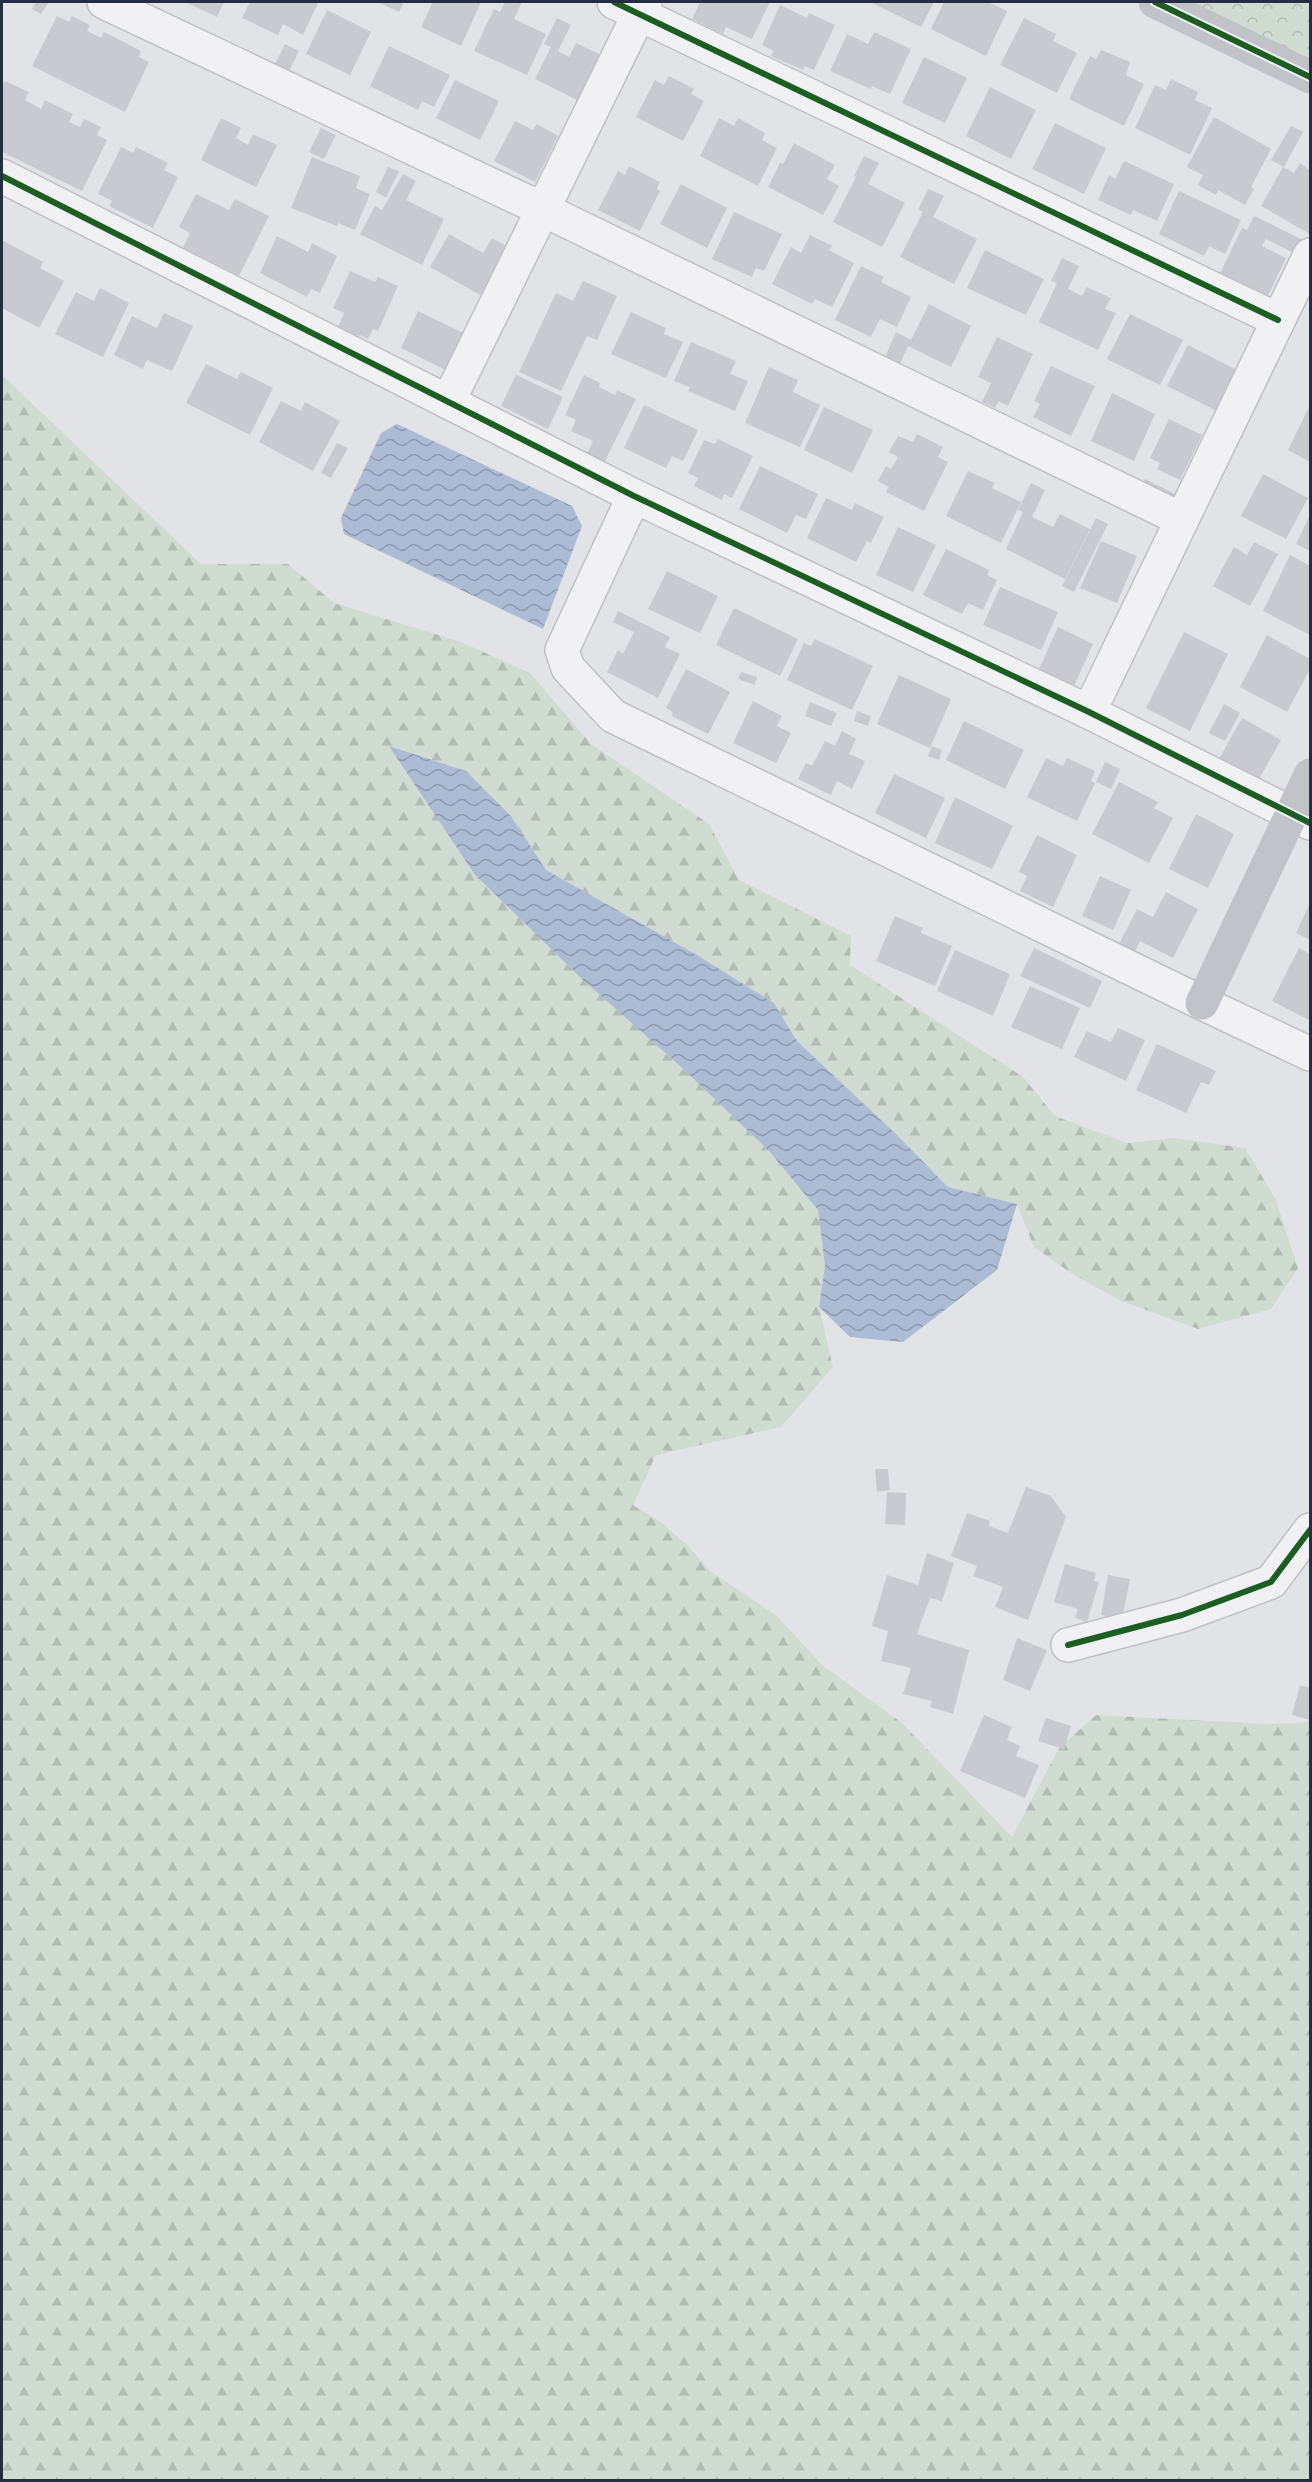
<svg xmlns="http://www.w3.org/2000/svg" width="1312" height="2482" font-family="'PT Sans Narrow',sans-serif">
<defs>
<pattern id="forest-firs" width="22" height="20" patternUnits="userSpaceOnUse" patternTransform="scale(1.5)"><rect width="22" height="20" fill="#d0dbd1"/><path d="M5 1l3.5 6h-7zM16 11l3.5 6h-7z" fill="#b2bcb5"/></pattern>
<pattern id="park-crowns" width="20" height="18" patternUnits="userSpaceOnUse" patternTransform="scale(1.5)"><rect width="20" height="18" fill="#d0dbd1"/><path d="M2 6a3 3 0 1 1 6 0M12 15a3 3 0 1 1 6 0" fill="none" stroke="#b2bcb5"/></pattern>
<pattern id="water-waves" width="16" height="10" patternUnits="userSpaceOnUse" patternTransform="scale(1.5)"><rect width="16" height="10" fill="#adbcd5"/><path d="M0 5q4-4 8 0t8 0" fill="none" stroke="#8d99ae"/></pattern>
</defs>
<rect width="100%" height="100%" fill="#e2e3e7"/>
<polygon fill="url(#forest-firs)" points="2,375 201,564 288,564 334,603 461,642 530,673 591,744 709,824 739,880 851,936 850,965 1023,1077 1055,1116 1127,1143 1175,1138 1245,1148 1276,1200 1298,1268 1271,1309 1198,1329 1119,1300 1071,1273 1034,1247 1017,1204 948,1187 897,1135 797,1041 774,1003 697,955 546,870 511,816 466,771 390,747 475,875 583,980 679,1065 769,1151 818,1210 825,1266 819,1307 833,1367 781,1427 656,1455 633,1505 662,1523 688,1546 710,1571 777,1616 822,1665 902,1723 1012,1837 1059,1748 1096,1715 1268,1724 1310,1722 1310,2480 2,2480"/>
<polygon fill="url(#park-crowns)" points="1191,2 1310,2 1310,62"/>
<g fill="url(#water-waves)">
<polygon points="397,424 572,506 582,526 543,629 344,534 341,518 381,433"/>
<polygon points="389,746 466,771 511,816 546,870 697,955 774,1003 797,1041 897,1135 948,1187 1017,1204 997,1270 903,1342 850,1337 819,1307 825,1266 818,1210 769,1151 679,1065 583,980 475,875"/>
</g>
<g fill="#c9cacf">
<polygon points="36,2 49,2 41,14 32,9"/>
<polygon points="185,2 224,2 217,17"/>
<polygon points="250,2 314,2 318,3 303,35 283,24 278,35 242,18"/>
<polygon points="377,2 404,2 399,12"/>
<polygon points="433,2 481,2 461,46 421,27"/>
<polygon points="505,2 522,2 514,19 546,34 527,75 474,51 494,9 500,12"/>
<polygon points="700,2 770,2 752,39 726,27 723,34 692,19"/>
<polygon points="870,2 934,2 921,27"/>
<polygon points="944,2 988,2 1007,11 986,56 931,29"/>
<polygon points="780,5 807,18 809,13 835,25 814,70 805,66 803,70 771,56 774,51 762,45"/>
<polygon points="327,10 371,32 350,75 306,54"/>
<polygon points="57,16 69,22 72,16 90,25 87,31 101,38 104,32 141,51 139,57 149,62 125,112 32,66"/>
<polygon points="557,18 571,25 558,51 569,57 576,43 603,56 579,101 535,79 551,47 544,44"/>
<polygon points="1024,18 1056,34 1053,41 1077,53 1057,93 1000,65"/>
<polygon points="874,32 911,49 890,94 872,86 871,89 830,71 847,34 868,44"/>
<polygon points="285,44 299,51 287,75 273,68"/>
<polygon points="389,46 450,75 434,107 422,101 418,110 370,86"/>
<polygon points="1101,50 1130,62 1126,75 1144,84 1124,126 1069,99 1090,56 1096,59"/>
<polygon points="924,57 967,78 945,123 902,103"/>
<polygon points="669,76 694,89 691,94 704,101 683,141 636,117 655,80 664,85"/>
<polygon points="1171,79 1198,92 1195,100 1212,108 1190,155 1135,128 1155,85 1166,90"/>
<polygon points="455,80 499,101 480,140 436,118"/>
<polygon points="5,81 29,92 25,100 41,109 45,100 73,114 69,122 80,127 84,119 101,127 97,135 107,140 82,191 2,152 2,87"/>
<polygon points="990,87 1036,110 1011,159 966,136"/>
<polygon points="1214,117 1271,149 1251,187 1254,189 1245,205 1218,190 1216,195 1198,185 1203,175 1187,167"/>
<polygon points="221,118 241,128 236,138 248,145 253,134 277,145 256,187 201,160"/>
<polygon points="719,118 734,126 738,118 765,133 762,140 777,148 758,186 700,156"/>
<polygon points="515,121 533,130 537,124 558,136 535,182 494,161"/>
<polygon points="1055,123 1106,148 1084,194 1032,169"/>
<polygon points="1291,126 1303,132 1284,167 1271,160"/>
<polygon points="321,128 336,135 324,159 309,152"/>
<polygon points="794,143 835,165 827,179 839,186 823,215 768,187 780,163 783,164"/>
<polygon points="121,147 133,153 136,147 168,163 164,170 178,177 153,228 109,206 112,201 98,194"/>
<polygon points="864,156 879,163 868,184 905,203 882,247 833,222 856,177 854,176"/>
<polygon points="312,157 360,176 356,188 370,194 355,230 338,223 337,226 291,208"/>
<polygon points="1124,161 1174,184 1157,221 1133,210 1131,215 1098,200 1109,175 1115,179"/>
<polygon points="1300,163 1310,170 1310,234 1261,206 1283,167 1294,173"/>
<polygon points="629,166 660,182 657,189 660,191 640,231 598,210 618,171 625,175"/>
<polygon points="388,167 399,171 386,198 376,192"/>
<polygon points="403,174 416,181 406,200 444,219 422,265 360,234 375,206 382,210"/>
<polygon points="681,184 727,208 707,248 660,224"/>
<polygon points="928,189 944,196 933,217 977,239 954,284 900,257 923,212 918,210"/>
<polygon points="1179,191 1241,220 1225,254 1209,246 1204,256 1159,234"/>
<polygon points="196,194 229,210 235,199 269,216 239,276 183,248 190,233 179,227"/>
<polygon points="734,212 782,234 764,271 756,268 752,277 712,259"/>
<polygon points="1254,216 1307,242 1300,256 1266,239 1262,246 1286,258 1268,296 1220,273 1242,228 1247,230"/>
<polygon points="449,234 483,253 492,238 510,248 482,296 430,267"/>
<polygon points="810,235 832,246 829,250 854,263 832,307 815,299 812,304 772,284 791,247 801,253"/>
<polygon points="277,236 308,252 312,243 337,256 320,293 311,289 307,297 260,273"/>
<polygon points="2,240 43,262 40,268 64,281 39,328 2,308"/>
<polygon points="985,250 1044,279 1026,315 967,288"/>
<polygon points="1062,258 1079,266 1068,289 1082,296 1087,287 1111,298 1105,309 1116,313 1098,350 1039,322 1057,283 1051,281"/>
<polygon points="861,266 884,277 881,282 911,297 897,327 880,319 871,337 835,320"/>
<polygon points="350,271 375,282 378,277 398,286 378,331 373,329 368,339 360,335 359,337 338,327 344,313 333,308"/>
<polygon points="583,281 617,296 597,340 587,336 561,391 519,372 556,293 573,301"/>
<polygon points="100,288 129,303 103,357 55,334 76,292 94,301"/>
<polygon points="929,304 971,326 951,367 908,346 894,377 879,371 896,332 911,340"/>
<polygon points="418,311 463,333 446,370 401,348"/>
<polygon points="631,312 666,328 664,334 683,342 666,378 611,354"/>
<polygon points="164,313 193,326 172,371 147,360 143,369 114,355 132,316 157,328"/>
<polygon points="1130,314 1183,340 1160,385 1107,359"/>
<polygon points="997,337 1033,354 1008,406 999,401 995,408 982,402 991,383 978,377"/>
<polygon points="691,342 736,361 730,374 748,381 735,411 688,391 690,387 674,381"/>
<polygon points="1188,345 1237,370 1217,411 1167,386"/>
<polygon points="206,364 237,379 241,372 273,388 250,435 186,403"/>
<polygon points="1051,366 1095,386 1071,436 1033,417 1040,404 1034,401"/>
<polygon points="769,367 798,380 793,392 820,405 800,447 745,423"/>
<polygon points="516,375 563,397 548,429 501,406"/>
<polygon points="584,375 600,383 599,387 615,395 617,390 636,399 599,473 582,465 593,441 571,431 576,420 565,415"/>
<polygon points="1112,393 1155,414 1134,461 1091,441"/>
<polygon points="281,401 301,411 305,402 340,421 313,471 259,442"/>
<polygon points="644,405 698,430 683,461 672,456 666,468 624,448"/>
<polygon points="1310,405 1310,462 1288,450"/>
<polygon points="824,407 873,430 852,473 804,450"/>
<polygon points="1169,419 1202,435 1180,480 1157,469 1160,463 1150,458"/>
<polygon points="917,434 943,447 938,457 948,462 924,511 886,492 889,487 878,481 886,466 891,469 898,457 889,452 898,436 913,442"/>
<polygon points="718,439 753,456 732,498 724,494 722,500 694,486 698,478 688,473 704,440 715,444"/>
<polygon points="337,443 348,448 331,478 321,473"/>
<polygon points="760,466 818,494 806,519 796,515 787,533 739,509"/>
<polygon points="968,471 995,483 992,488 1021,502 1001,543 946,516"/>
<polygon points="1263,474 1308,498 1286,539 1241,516"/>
<polygon points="1145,479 1177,495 1169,511 1137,495"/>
<polygon points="1031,483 1045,490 1032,517 1053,527 1060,514 1090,529 1065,579 1006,549 1023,512 1018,510"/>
<polygon points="826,498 852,510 855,503 884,517 871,543 867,541 856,562 807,538"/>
<polygon points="1310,515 1310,551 1296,544"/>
<polygon points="1096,518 1108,524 1074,592 1062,586"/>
<polygon points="898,527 936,545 913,592 876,575"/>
<polygon points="1101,541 1137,556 1117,603 1080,588"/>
<polygon points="1254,542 1278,554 1250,606 1213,586 1234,547 1247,555"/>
<polygon points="946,549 989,570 987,575 997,580 983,610 968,603 962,614 923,595"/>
<polygon points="1290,555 1310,566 1310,635 1263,611"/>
<polygon points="667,571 718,596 700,633 648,609"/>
<polygon points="1000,587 1058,612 1041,650 983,625"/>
<polygon points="734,608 798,639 780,676 716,645"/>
<polygon points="618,611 670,637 665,647 680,654 658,698 607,672 618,650 623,654 634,632 613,622"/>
<polygon points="1058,627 1093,644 1074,686 1039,669"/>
<polygon points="1184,632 1228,654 1190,731 1146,708"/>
<polygon points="1267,635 1310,659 1310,669 1287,712 1240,687"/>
<polygon points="815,639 873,666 852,710 787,680 804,643 811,646"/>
<polygon points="686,669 730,692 708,734 672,716 673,712 666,708"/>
<polygon points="741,672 757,677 755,685 738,679"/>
<polygon points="899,675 951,699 930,748 877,724"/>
<polygon points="753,701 782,716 777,726 791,733 776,763 733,743"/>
<polygon points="810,702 837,713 831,726 805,716"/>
<polygon points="1224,704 1240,713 1225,741 1209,733"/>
<polygon points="857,711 871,716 868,726 854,721"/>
<polygon points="1242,718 1281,740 1258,781 1219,759"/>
<polygon points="964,721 1024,750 1005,789 946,760"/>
<polygon points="842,731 856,739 849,754 865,761 852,789 837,781 831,795 798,779 806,763 812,766 825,741 835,746"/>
<polygon points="932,746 942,750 939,760 928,756"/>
<polygon points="1046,758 1063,766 1067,758 1095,771 1091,781 1095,783 1077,821 1027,797"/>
<polygon points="1105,762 1120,769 1111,789 1096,782"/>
<polygon points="894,774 945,798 926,838 875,813"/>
<polygon points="1119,782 1158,802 1154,808 1173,818 1149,863 1092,834"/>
<polygon points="955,797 1013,826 992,869 935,843"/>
<polygon points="1196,814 1234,834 1208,888 1169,869"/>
<polygon points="1037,835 1077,855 1053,907 1020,891 1027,876 1019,872"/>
<polygon points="1100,876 1131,890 1113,930 1082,916"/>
<polygon points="1166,892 1198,909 1173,958 1140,941 1135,952 1119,944 1137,909 1153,917"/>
<polygon points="1310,903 1310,940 1296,933"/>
<polygon points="895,916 923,928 921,933 952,946 935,986 876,961"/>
<polygon points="1034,948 1102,981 1090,1008 1020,976"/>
<polygon points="1299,948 1310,954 1309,1020 1272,1001"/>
<polygon points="955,950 1010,974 993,1016 937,991"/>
<polygon points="1030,986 1080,1008 1062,1049 1011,1027"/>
<polygon points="1118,1028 1145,1040 1126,1081 1074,1057 1087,1031 1111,1042"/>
<polygon points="1157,1044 1216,1071 1209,1085 1201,1082 1186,1113 1136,1090"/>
<polygon points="875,1469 888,1469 890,1490 877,1492"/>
<polygon points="1026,1487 1051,1496 1066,1517 1028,1620 995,1607 1003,1587 973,1576 977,1566 951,1556 967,1513 990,1521 989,1526 1008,1533"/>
<polygon points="887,1492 906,1493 905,1525 885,1524"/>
<polygon points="927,1553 954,1563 942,1601 930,1598 917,1634 969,1650 953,1714 930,1707 932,1701 903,1694 911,1668 881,1661 888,1631 872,1626 887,1575 918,1585"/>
<polygon points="1065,1564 1096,1573 1094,1581 1099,1582 1087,1622 1075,1618 1078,1609 1054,1602"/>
<polygon points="1108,1575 1130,1579 1122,1619 1101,1615"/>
<polygon points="1017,1638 1047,1650 1030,1691 1003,1680"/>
<polygon points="1300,1685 1310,1688 1310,1720 1292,1715"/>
<polygon points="984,1715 1012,1727 1007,1740 1020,1746 1016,1756 1039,1765 1025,1798 960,1771"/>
<polygon points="1046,1718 1071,1726 1064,1749 1038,1741"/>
</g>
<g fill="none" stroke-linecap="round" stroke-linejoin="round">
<defs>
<g id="street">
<polyline points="104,2 542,209 1181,519"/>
<polyline points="614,2 1278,320"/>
<polyline points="2,176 634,496 1089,712 1310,823"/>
<polyline points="448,402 645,2"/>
<polyline points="634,496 562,650 568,668 613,716 1202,1003 1310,1054"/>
<polyline points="1089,712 1310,255"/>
<polyline points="1068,1645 1182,1615 1271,1582 1310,1530"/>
</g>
</defs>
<use href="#street" stroke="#bfc0c5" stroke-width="36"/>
<use href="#street" stroke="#f1f1f3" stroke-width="33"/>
<g stroke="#c2c3c9" stroke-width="33">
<polyline points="1155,2 1310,77"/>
<polyline points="1202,1003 1310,775"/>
</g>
<defs>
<g id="cycleway">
<polyline points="614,2 1278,320"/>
<polyline points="1155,2 1310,77"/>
<polyline points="2,176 634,496 1089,712 1310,823"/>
<polyline points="1068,1645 1182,1615 1271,1582 1310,1530"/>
</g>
</defs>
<use href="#cycleway" stroke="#eef1f7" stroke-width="10"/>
<use href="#cycleway" stroke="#1b5e20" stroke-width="6"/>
</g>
<rect width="1312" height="2482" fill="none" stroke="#262d42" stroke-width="6"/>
</svg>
